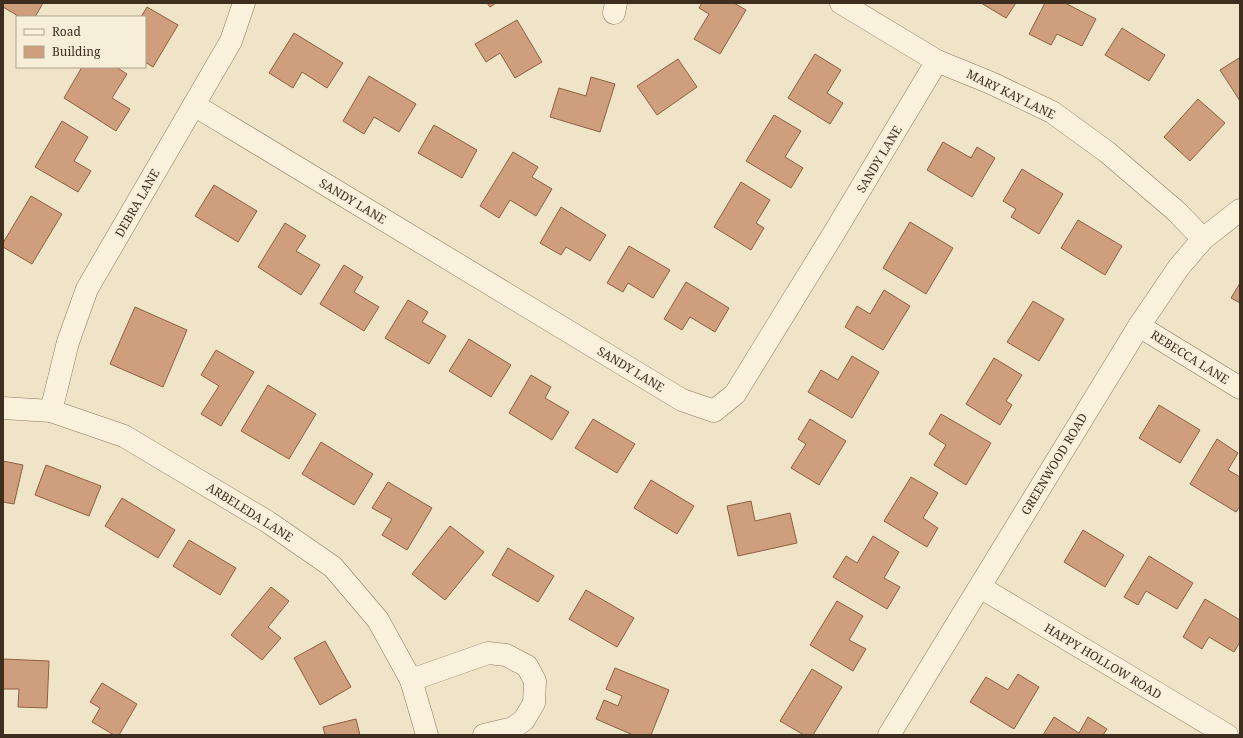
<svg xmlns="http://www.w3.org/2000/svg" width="1243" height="738" font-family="'Noto Serif',serif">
<rect width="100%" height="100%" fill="#f0e4c8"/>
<g fill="#cf9f7d" stroke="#8d5f41">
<polygon points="3,3 43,3 35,17 20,17 3,7"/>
<polygon points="487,3 496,3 490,7"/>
<polygon points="702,3 734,3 746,10 720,54 694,39 709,14 699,8"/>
<polygon points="981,3 1016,3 1006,18"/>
<polygon points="1045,3 1065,3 1096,19 1082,46 1057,34 1051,45 1029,34"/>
<polygon points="147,7 178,25 153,67 145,62 145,17 141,17"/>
<polygon points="517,20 542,62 515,78 500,53 486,62 475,44"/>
<polygon points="1122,28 1165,55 1149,81 1105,55"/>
<polygon points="294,33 343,63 327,88 302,72 293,88 269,73"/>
<polygon points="815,54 841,70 827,93 843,103 830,124 788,98"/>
<polygon points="1239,58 1240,60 1240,101 1220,70"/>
<polygon points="678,59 697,87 657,115 637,86"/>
<polygon points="82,67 116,67 127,74 112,98 130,109 116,131 64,98"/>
<polygon points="369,76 416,104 399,132 374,117 364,134 343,121"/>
<polygon points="591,77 615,84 600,132 550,117 559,88 586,96"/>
<polygon points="1198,99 1225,123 1190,161 1164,137"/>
<polygon points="774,115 801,131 785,157 803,168 791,188 746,161"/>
<polygon points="62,121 88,137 74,161 91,171 78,192 35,167"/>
<polygon points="434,125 477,150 462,178 418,153"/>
<polygon points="943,142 971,158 977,147 995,158 972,197 927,170"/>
<polygon points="513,152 538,167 532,177 552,189 536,216 510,200 499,218 480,206"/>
<polygon points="1022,169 1063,194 1039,234 1011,217 1016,209 1003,201"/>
<polygon points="741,182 770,200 756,223 764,228 751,250 714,227"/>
<polygon points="214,185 257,211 238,242 195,216"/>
<polygon points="31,196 62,214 32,264 3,247 3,243"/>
<polygon points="561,207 606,235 590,261 566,247 561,255 540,243"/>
<polygon points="1078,220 1122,246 1105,275 1061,248"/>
<polygon points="910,222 953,248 926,294 883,268"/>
<polygon points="285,223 306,236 296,251 320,265 301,295 258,267"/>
<polygon points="629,246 670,270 653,298 628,283 623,292 607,283"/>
<polygon points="344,265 363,277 354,292 379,307 364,331 320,304"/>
<polygon points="686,282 729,308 715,332 690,317 682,330 664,319"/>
<polygon points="1240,283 1240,303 1231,298"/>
<polygon points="884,290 910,306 883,350 845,327 857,306 870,314"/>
<polygon points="408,300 428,312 422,322 446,336 429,364 385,338"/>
<polygon points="1033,301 1064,319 1039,361 1007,342"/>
<polygon points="135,307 187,330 163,387 110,364"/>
<polygon points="469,339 511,365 491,397 449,371"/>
<polygon points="216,350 254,372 221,426 201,414 219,386 201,375"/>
<polygon points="852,356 879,372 852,418 808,392 821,370 838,380"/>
<polygon points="994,358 1022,375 1006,401 1012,405 1000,425 966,404"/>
<polygon points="531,375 551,387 545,398 569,412 552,440 509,413"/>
<polygon points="268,385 316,414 289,459 241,431"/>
<polygon points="1159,405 1200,430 1180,463 1139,438"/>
<polygon points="941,414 991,443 966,485 934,465 946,445 929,434"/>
<polygon points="593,419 635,444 617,473 575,448"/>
<polygon points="810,419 846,441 819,485 791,468 806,444 798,439"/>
<polygon points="1217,439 1238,453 1228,470 1240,477 1240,506 1236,512 1190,484"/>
<polygon points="321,442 373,474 354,505 302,474"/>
<polygon points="3,461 23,465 14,504 3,502"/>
<polygon points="46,465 101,486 89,516 35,495"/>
<polygon points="911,477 938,493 923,518 938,528 927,547 884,521"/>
<polygon points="651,480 694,506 677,534 634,508"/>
<polygon points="388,482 432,508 407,550 382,535 392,519 372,508"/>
<polygon points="122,498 175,530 158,558 105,526"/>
<polygon points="751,501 755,521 790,513 797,543 738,556 727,506"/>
<polygon points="450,526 484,552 445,600 412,574"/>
<polygon points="1083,530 1124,555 1105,587 1064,562"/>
<polygon points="873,536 899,552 884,578 900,587 887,609 833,577 846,556 857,563"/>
<polygon points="189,540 236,568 220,595 173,566"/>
<polygon points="508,548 554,576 538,602 492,575"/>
<polygon points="1149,556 1193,583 1177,609 1146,591 1138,605 1124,597"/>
<polygon points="271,587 289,601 268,627 281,638 262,660 231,635"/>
<polygon points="586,590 634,618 617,647 569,619"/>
<polygon points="1205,599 1240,620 1240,642 1234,652 1209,637 1202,649 1183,637"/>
<polygon points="837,601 863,616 849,640 866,649 853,671 810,645"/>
<polygon points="325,641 351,687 320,705 294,658"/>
<polygon points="3,659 49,661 47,708 18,707 19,689 3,689"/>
<polygon points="615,668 669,690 651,735 633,735 596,719 604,700 618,706 622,696 606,689"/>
<polygon points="812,669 842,687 813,735 804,735 780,721"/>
<polygon points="1018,674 1039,687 1014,729 970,702 986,677 1008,690"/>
<polygon points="102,683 137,704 119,735 114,735 92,722 100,708 90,702"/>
<polygon points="1054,717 1079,733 1088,717 1107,729 1103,735 1043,735"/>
<polygon points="356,719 360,735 325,735 323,727"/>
</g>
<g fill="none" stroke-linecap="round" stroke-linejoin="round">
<defs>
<g id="minor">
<polyline points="841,3 937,61 991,83 1052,112 1107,152 1176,211 1203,239"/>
<polyline points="614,13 616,3"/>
<polyline points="194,105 682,400 714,411 735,394 834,233 937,61"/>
<polyline points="1139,326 1240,388"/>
<polyline points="3,408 51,411 124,436 268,522 333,567 378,620 411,680 421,714 427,735"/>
<polyline points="51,411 68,342 87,289 231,41 244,3"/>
<polyline points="980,587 1227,735"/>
<polyline points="411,680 488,653 506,655 527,666 535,681 534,703 524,720 513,728 484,735"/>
<polyline points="889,735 1139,326 1179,267 1203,239 1240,210"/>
</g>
</defs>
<use href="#minor" stroke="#8d765c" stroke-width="23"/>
<use href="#minor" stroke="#faf1dc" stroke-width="22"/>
</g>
<g text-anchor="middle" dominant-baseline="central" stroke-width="3.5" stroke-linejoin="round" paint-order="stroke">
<g font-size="12" fill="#3d2e20" stroke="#f7eed8">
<text transform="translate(1011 94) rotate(26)">MARY KAY LANE</text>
<text transform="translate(879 159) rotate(-59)">SANDY LANE</text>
<text transform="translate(353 201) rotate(31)">SANDY LANE</text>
<text transform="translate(137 203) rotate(-60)">DEBRA LANE</text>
<text transform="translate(1190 357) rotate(32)">REBECCA LANE</text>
<text transform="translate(631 369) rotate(31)">SANDY LANE</text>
<text transform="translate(1054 464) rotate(-59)">GREENWOOD ROAD</text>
<text transform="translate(250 512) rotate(32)">ARBELEDA LANE</text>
<text transform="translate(1103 661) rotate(31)">HAPPY HOLLOW ROAD</text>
</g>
</g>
<rect width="1243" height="738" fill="none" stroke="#3d2e20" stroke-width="8"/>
<rect x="16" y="16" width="130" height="52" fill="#f7eed8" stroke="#ada18e"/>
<rect x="24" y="29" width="20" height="6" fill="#faf1dc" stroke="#ada18e"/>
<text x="52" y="36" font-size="12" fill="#3d2e20">Road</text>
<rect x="24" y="46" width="20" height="12" fill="#cf9f7d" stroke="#ada18e"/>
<text x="52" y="56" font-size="12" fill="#3d2e20">Building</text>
</svg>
